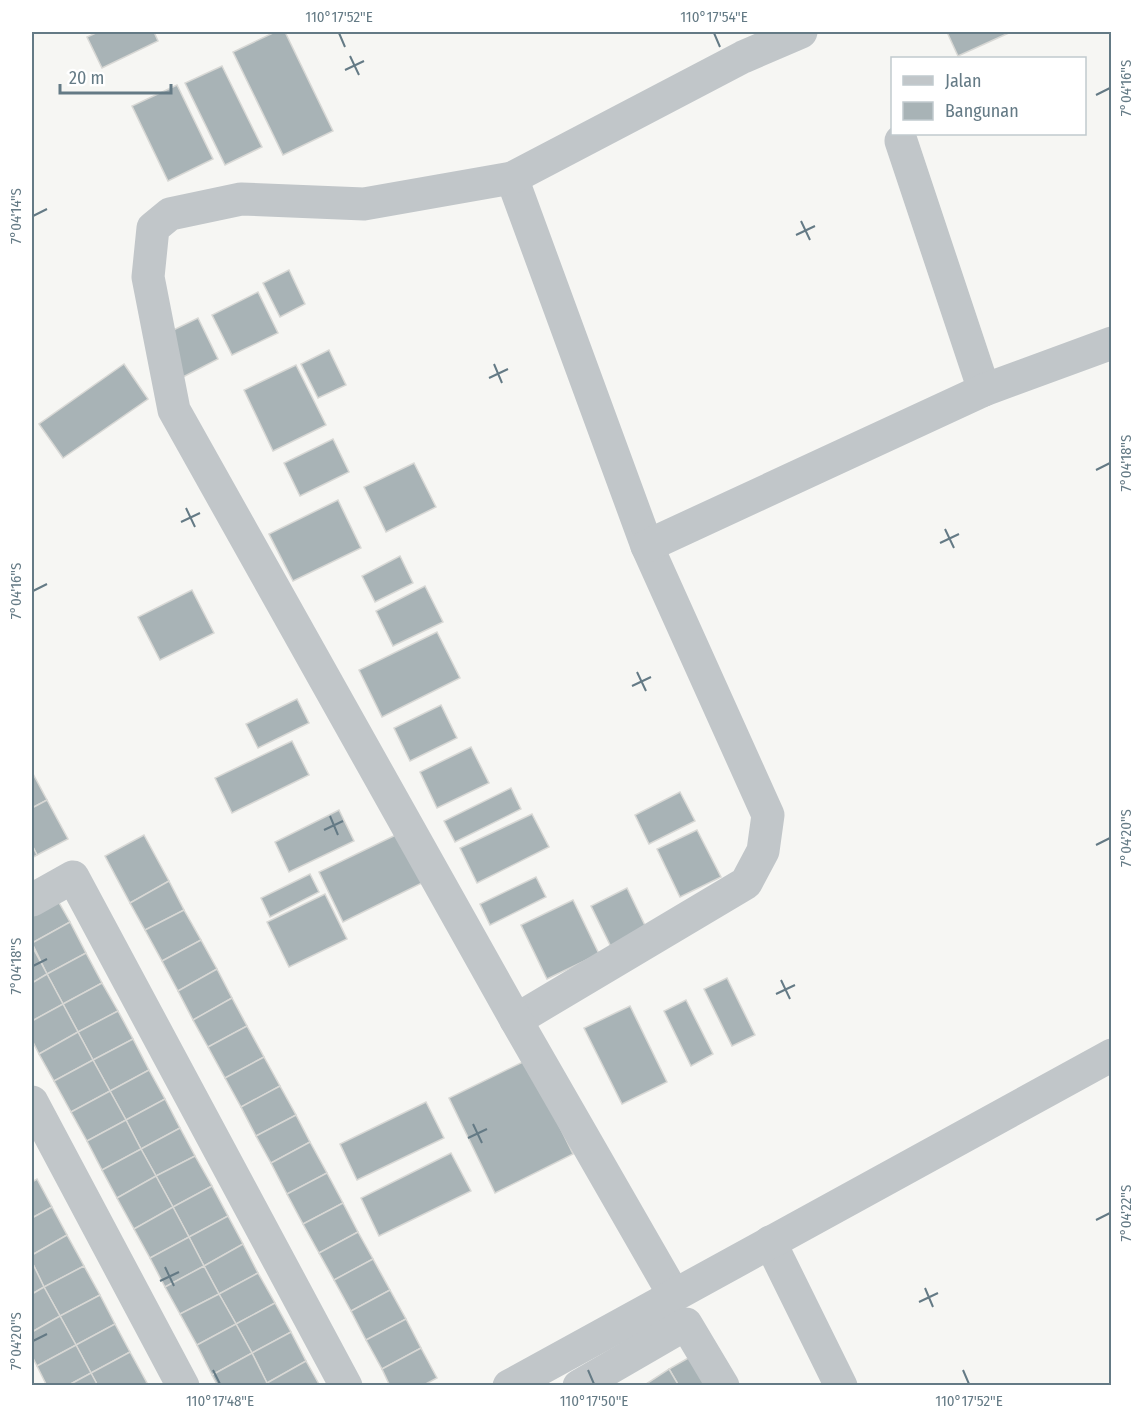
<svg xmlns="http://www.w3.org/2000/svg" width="1143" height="1417" font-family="'Fira Sans Condensed',sans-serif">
<rect width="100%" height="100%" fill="#f6f6f3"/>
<g fill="#a8b3b6" stroke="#d8d8d5" stroke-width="1.5">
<polygon points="98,32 154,32 158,41 102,68 87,37"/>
<polygon points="275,32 285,32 333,131 283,155 233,52"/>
<polygon points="947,32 1011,32 958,56"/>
<polygon points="222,66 262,147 225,165 185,83"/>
<polygon points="177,85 213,159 168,181 132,106"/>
<polygon points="289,270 305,304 280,317 263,283"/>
<polygon points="258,292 278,333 232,355 212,315"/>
<polygon points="198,318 218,359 183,377 163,335"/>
<polygon points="329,350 346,385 318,398 301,364"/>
<polygon points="124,364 148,399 63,458 39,424"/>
<polygon points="296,365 326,425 273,451 244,390"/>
<polygon points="333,439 349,472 300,496 284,463"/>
<polygon points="414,463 436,507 386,532 364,487"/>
<polygon points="338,500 361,548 293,581 269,534"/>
<polygon points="400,556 413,583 375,602 362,576"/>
<polygon points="425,586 443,622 393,646 376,611"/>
<polygon points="192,590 214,633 160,660 138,617"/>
<polygon points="437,632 460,678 382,717 359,670"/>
<polygon points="297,699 309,723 258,748 246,724"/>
<polygon points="441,705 457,738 410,761 394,728"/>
<polygon points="292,741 309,775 232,813 215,778"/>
<polygon points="471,747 489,783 437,808 420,772"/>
<polygon points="32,772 47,800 32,808"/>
<polygon points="511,788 521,809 455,842 444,821"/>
<polygon points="680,792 695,821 649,844 635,815"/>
<polygon points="47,800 68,839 37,855 32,845 32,808"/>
<polygon points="339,810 354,841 289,872 275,842"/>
<polygon points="532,814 549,847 477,883 460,848"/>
<polygon points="697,830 721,877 680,897 657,849"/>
<polygon points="404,831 428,880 343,922 319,872"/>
<polygon points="144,835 169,881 130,903 105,856"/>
<polygon points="32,845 37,855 32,858"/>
<polygon points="310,874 319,892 270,917 261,898"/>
<polygon points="536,877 546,897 490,925 480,904"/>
<polygon points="169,881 184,910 145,930 130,903"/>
<polygon points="627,888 651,938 615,955 591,906"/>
<polygon points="54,894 70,922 32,943 32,907"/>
<polygon points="325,894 347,939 289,967 267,922"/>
<polygon points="573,900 599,954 547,979 521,925"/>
<polygon points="184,910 201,940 162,961 145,930"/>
<polygon points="70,922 86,953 47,974 32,943"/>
<polygon points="201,940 217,969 178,991 162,961"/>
<polygon points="32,946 47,974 32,983"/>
<polygon points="86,953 102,983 63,1004 47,974"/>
<polygon points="217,969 232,998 193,1020 178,991"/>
<polygon points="47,974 63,1004 32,1021 32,983"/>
<polygon points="727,978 755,1035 732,1046 704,989"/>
<polygon points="102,983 118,1011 78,1032 63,1004"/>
<polygon points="232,998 247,1026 208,1047 193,1020"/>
<polygon points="686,1000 713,1054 691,1066 664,1011"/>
<polygon points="63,1004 78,1032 39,1054 32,1040 32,1021"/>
<polygon points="630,1006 667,1082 622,1104 584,1028"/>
<polygon points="118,1011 133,1039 93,1060 78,1032"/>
<polygon points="247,1026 264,1057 225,1078 208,1047"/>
<polygon points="78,1032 93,1060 54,1081 39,1054"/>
<polygon points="133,1039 149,1070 110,1091 93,1060"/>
<polygon points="264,1057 280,1086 241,1107 225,1078"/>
<polygon points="93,1060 110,1091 71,1112 54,1081"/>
<polygon points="527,1060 573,1154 495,1193 449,1098"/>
<polygon points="149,1070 165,1099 126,1120 110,1091"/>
<polygon points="280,1086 296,1115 256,1136 241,1107"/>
<polygon points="110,1091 126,1120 87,1141 71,1112"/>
<polygon points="165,1099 180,1128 141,1149 126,1120"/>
<polygon points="426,1102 444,1138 357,1180 340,1144"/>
<polygon points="296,1115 310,1142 271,1163 256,1136"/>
<polygon points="126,1120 141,1149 102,1170 87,1141"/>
<polygon points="180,1128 195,1156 156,1176 141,1149"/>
<polygon points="310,1142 327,1173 287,1194 271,1163"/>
<polygon points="141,1149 156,1176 117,1198 102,1170"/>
<polygon points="451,1153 471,1191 379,1236 361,1198"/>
<polygon points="195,1156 212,1186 173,1207 156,1176"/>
<polygon points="327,1173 343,1203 303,1224 287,1194"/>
<polygon points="156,1176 173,1207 134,1229 117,1198"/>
<polygon points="37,1179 52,1207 32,1218 32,1182"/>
<polygon points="212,1186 228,1216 189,1237 173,1207"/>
<polygon points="343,1203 358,1232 319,1253 303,1224"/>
<polygon points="52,1207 67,1235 32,1255 32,1218"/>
<polygon points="173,1207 189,1237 150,1258 134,1229"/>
<polygon points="228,1216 243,1244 204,1266 189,1237"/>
<polygon points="358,1232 373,1259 334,1280 319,1253"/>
<polygon points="67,1235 84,1266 44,1287 32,1262 32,1255"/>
<polygon points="189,1237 204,1266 165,1287 150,1258"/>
<polygon points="243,1244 258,1273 219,1294 204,1266"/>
<polygon points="373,1259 390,1290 351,1311 334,1280"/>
<polygon points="32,1262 44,1287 32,1294"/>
<polygon points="84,1266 100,1295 60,1316 44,1287"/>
<polygon points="204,1266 219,1294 180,1314 165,1287"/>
<polygon points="258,1273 275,1303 236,1324 219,1294"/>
<polygon points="44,1287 60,1316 32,1332 32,1294"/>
<polygon points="390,1290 406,1319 366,1340 351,1311"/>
<polygon points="219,1294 236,1324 197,1345 180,1314"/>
<polygon points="100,1295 115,1324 76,1345 60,1316"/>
<polygon points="275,1303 291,1332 252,1353 236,1324"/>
<polygon points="60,1316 76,1345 37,1366 32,1356 32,1332"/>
<polygon points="406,1319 421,1348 382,1369 366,1340"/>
<polygon points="115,1324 130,1352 91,1373 76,1345"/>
<polygon points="236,1324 252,1353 212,1375 197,1345"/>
<polygon points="291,1332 306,1361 267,1383 252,1353"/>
<polygon points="76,1345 91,1373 67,1386 47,1386 37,1366"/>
<polygon points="421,1348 437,1378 422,1386 390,1386 382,1369"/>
<polygon points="130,1352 147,1383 141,1386 98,1386 91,1373"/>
<polygon points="252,1353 267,1383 262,1386 218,1386 212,1375"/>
<polygon points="697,1353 716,1386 679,1386 669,1369"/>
<polygon points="306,1361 320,1386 269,1386 267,1383"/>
<polygon points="669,1369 679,1386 643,1386"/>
<polygon points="91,1373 98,1386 67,1386"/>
</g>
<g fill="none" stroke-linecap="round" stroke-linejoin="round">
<g stroke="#c1c6c9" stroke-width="33">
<polyline points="901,141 984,390"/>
<polyline points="512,178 647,546 768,815 763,851 746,883 516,1020"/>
<polyline points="647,546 984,390 1112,343"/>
<polyline points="32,900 73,877 346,1386"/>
<polyline points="32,1102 183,1386"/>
<polyline points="770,1242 841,1386"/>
<polyline points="674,1295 516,1020 174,410 148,277 153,228 170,214 241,199 364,204 512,178 743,57 801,32"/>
<polyline points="509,1386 1112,1055"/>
<polyline points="579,1386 686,1324 723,1386"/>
</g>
</g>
<path fill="none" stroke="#647a85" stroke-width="2" d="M339,33L345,47M714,33L720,47M350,56L359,75M345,70L364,61M1096,95L1110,88M33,216L47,209M801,221L810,240M796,235L815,226M494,364L502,383M489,378L508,369M1096,470L1110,463M186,508L195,527M181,522L200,513M945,529L954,548M940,543L959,534M33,591L47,584M637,672L646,691M632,686L651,677M330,816L338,835M324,830L343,821M1096,845L1110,838M33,966L47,959M781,980L790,999M776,994L795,985M473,1124L482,1143M468,1138L487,1129M1096,1220L1110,1213M165,1267L174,1286M160,1281L179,1272M925,1288L933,1307M919,1302L938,1293M33,1341L47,1334M213,1370L220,1384M588,1370L594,1384M963,1370L969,1384"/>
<rect width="1143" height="1417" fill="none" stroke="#ffffff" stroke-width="66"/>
<rect x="891" y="57" width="195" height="78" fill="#ffffff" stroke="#c1cace" stroke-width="1.5"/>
<rect x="903" y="76" width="30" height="9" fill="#c1c6c9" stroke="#c1cace" stroke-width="1.5"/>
<text x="945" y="87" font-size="18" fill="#647a85">Jalan</text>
<rect x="903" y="102" width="30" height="18" fill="#a8b3b6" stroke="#c1cace" stroke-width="1.5"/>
<text x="945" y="117" font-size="18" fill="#647a85">Bangunan</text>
<path d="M60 84v9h111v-9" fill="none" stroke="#647a85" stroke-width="3"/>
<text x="69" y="84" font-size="18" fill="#647a85" stroke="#ffffff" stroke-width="4.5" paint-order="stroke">20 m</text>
<rect x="33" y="33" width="1077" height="1351" fill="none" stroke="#647a85" stroke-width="2"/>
<g font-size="15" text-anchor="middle" fill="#647a85">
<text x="339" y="22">110°17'52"E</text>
<text x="714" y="22">110°17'54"E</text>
<text transform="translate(1126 88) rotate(-90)" y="5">7°04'16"S</text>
<text transform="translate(16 216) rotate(-90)" y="5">7°04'14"S</text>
<text transform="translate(1126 463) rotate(-90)" y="5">7°04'18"S</text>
<text transform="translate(16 591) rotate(-90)" y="5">7°04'16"S</text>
<text transform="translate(1126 838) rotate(-90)" y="5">7°04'20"S</text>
<text transform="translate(16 966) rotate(-90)" y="5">7°04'18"S</text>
<text transform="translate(1126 1213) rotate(-90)" y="5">7°04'22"S</text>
<text transform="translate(16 1341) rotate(-90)" y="5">7°04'20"S</text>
<text x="220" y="1406">110°17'48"E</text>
<text x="594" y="1406">110°17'50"E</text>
<text x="969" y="1406">110°17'52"E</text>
</g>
</svg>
